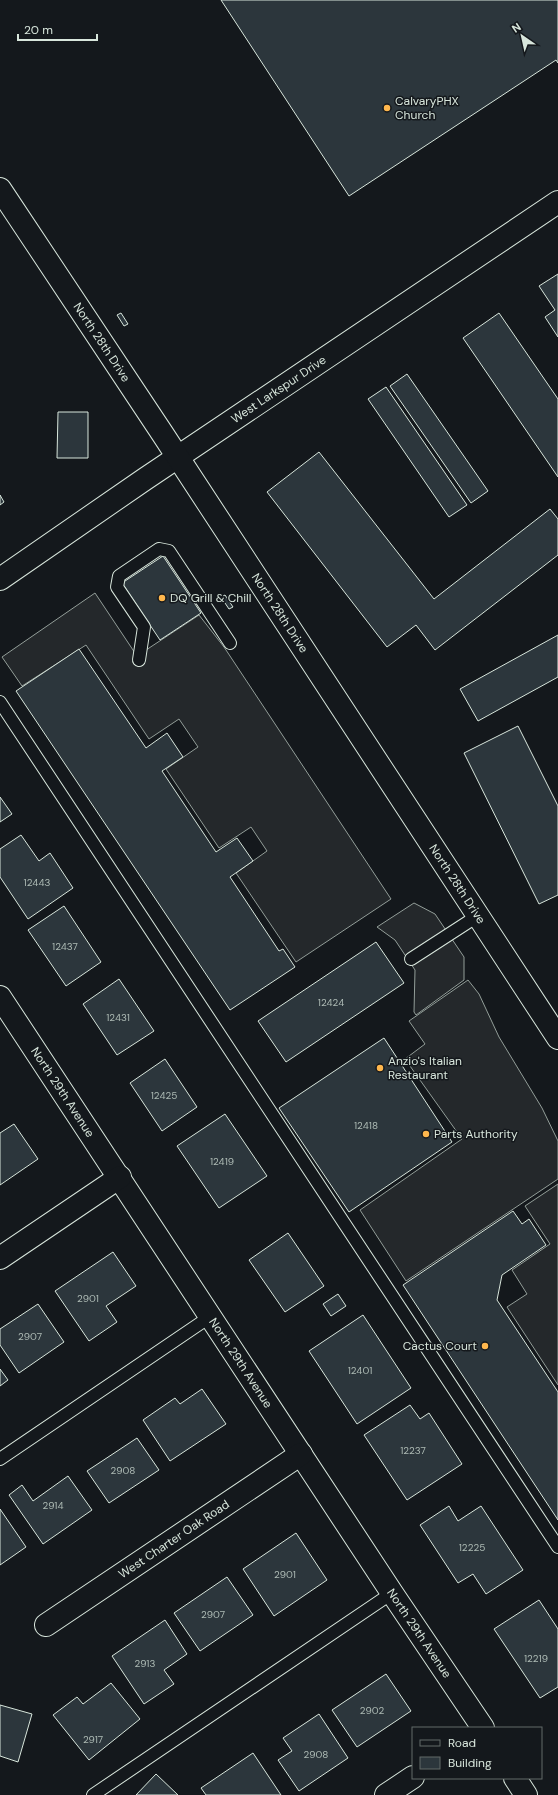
<svg xmlns="http://www.w3.org/2000/svg" width="558" height="1795" font-family="'DM Sans',sans-serif">
<rect width="100%" height="100%" fill="#14181c"/>
<g fill="#24282b" stroke="#939e99">
<polygon points="95,593 137,656 199,615 224,647 391,899 296,962 236,873 267,851 251,827 219,848 166,769 198,747 179,719 149,739 86,645 22,686 2,657"/>
<polygon points="414,903 435,914 464,957 464,980 416,1015 414,1012 415,970 395,940 377,927"/>
<polygon points="468,980 479,994 499,1037 542,1108 558,1141 558,1179 406,1281 360,1210 462,1139 405,1059 425,1044 409,1021"/>
<polygon points="558,1184 558,1385 507,1307 527,1294 512,1270 550,1244 525,1206"/>
</g>
<g fill="#2c363c" stroke="#d8e6dc">
<polygon points="221,0 558,0 558,63 556,60 349,196"/>
<polygon points="558,274 558,337 545,317 555,310 539,286"/>
<polygon points="121,313 128,324 124,326 117,315"/>
<polygon points="499,313 558,399 558,477 463,338"/>
<polygon points="407,374 488,491 471,503 390,386"/>
<polygon points="386,387 467,505 449,517 368,399"/>
<polygon points="58,412 88,412 88,458 57,458"/>
<polygon points="319,452 434,599 550,509 558,519 558,555 435,650 416,625 387,647 267,492"/>
<polygon points="0,495 4,502 0,505"/>
<polygon points="163,556 201,613 160,640 122,583"/>
<polygon points="225,595 233,607 229,609 221,597"/>
<polygon points="558,635 558,677 478,721 460,689"/>
<polygon points="79,649 146,748 167,733 183,757 162,771 216,852 237,838 253,861 230,877 279,951 283,949 295,967 230,1010 16,691"/>
<polygon points="518,726 558,806 558,895 539,904 464,753"/>
<polygon points="0,797 12,814 0,822"/>
<polygon points="21,835 39,861 50,853 73,888 28,919 0,877 0,849"/>
<polygon points="64,906 101,962 66,986 28,930"/>
<polygon points="376,942 404,983 286,1062 258,1021"/>
<polygon points="119,979 154,1031 117,1055 83,1004"/>
<polygon points="384,1038 452,1142 349,1212 279,1108"/>
<polygon points="165,1059 197,1107 162,1131 130,1083"/>
<polygon points="225,1114 267,1176 219,1208 177,1146"/>
<polygon points="14,1124 38,1159 0,1185 0,1133"/>
<polygon points="513,1211 522,1224 529,1219 546,1245 502,1275 497,1300 558,1392 558,1520 403,1285"/>
<polygon points="288,1233 324,1286 285,1312 249,1260"/>
<polygon points="113,1252 136,1286 106,1306 117,1322 89,1341 55,1291"/>
<polygon points="338,1294 346,1306 331,1316 323,1304"/>
<polygon points="38,1304 64,1342 19,1373 0,1345 0,1329"/>
<polygon points="363,1315 411,1388 357,1424 309,1351"/>
<polygon points="0,1369 8,1380 0,1386"/>
<polygon points="202,1389 226,1424 170,1461 143,1420 175,1398 180,1404"/>
<polygon points="410,1405 420,1419 429,1413 462,1464 407,1500 364,1435"/>
<polygon points="137,1438 159,1470 109,1503 87,1471"/>
<polygon points="68,1476 92,1510 43,1544 9,1495 22,1485 33,1501"/>
<polygon points="449,1506 458,1521 481,1506 523,1570 486,1594 473,1574 458,1583 420,1525"/>
<polygon points="0,1509 26,1547 0,1565"/>
<polygon points="296,1533 327,1580 274,1616 243,1569"/>
<polygon points="227,1577 253,1615 200,1651 174,1613"/>
<polygon points="539,1600 558,1629 558,1687 540,1698 494,1629"/>
<polygon points="165,1620 187,1654 164,1670 174,1684 144,1704 112,1656"/>
<polygon points="386,1674 411,1711 357,1747 332,1710"/>
<polygon points="111,1683 140,1719 89,1760 53,1715 77,1697 83,1704"/>
<polygon points="0,1705 32,1714 18,1762 0,1756"/>
<polygon points="319,1714 348,1758 299,1791 278,1760 292,1751 283,1738"/>
<polygon points="253,1753 281,1795 206,1795 201,1788"/>
<polygon points="156,1774 178,1795 136,1795"/>
</g>
<g fill="none" stroke-linecap="round" stroke-linejoin="round">
<defs>
<g id="lane">
<polyline points="139,660 144,627 117,587 119,576 159,549 169,551 230,643"/>
<polyline points="0,702 558,1547"/>
<polyline points="411,959 479,915"/>
<polyline points="0,1459 211,1316"/>
<polyline points="93,1795 392,1593"/>
</g>
<g id="street">
<path id="s1" d="M0,579L145,479L558,202"/>
<path id="s2" d="M0,997L392,1593L483,1728"/>
<polyline points="0,1258 120,1177"/>
<path id="s3" d="M46,1625L301,1454"/>
<polyline points="515,1778 526,1795"/>
<polyline points="386,1795 413,1777"/>
</g>
<g id="secondary">
<path id="s4" d="M0,189L162,433L558,1038"/>
</g>
</defs>
<use href="#lane" stroke="#d8e6dc" stroke-width="14"/>
<use href="#street" stroke="#d8e6dc" stroke-width="24"/>
<use href="#secondary" stroke="#d8e6dc" stroke-width="24"/>
<use href="#lane" stroke="#14181c" stroke-width="12"/>
<use href="#street" stroke="#14181c" stroke-width="22"/>
<use href="#secondary" stroke="#14181c" stroke-width="22"/>
</g>
<g fill="#ffb74d" stroke="#14181c" stroke-width="1.5">
<circle cx="387" cy="108" r="4"/>
<circle cx="162" cy="598" r="4"/>
<circle cx="380" cy="1068" r="4"/>
<circle cx="426" cy="1134" r="4"/>
<circle cx="485" cy="1346" r="4"/>
</g>
<g text-anchor="middle" dominant-baseline="central" stroke-width="3" stroke-linejoin="round" paint-order="stroke">
<g font-size="10" fill="#adbab4">
<text x="37" y="882">12443</text>
<text x="65" y="946">12437</text>
<text x="331" y="1002">12424</text>
<text x="118" y="1017">12431</text>
<text x="164" y="1095">12425</text>
<text x="366" y="1125">12418</text>
<text x="222" y="1161">12419</text>
<text x="88" y="1298">2901</text>
<text x="30" y="1336">2907</text>
<text x="360" y="1370">12401</text>
<text x="413" y="1450">12237</text>
<text x="123" y="1470">2908</text>
<text x="53" y="1505">2914</text>
<text x="472" y="1547">12225</text>
<text x="285" y="1574">2901</text>
<text x="213" y="1614">2907</text>
<text x="536" y="1658">12219</text>
<text x="145" y="1663">2913</text>
<text x="372" y="1710">2902</text>
<text x="93" y="1739">2917</text>
<text x="316" y="1754">2908</text>
</g>
<g font-size="12" fill="#d8e6dc" stroke="#14181c" text-anchor="start">
<text x="395" y="101">CalvaryPHX<tspan x="395" dy="14">Church</tspan></text>
<text x="170" y="598">DQ Grill &amp; Chill</text>
<text x="388" y="1061">Anzio's Italian<tspan x="388" dy="14">Restaurant</tspan></text>
<text x="434" y="1134">Parts Authority</text>
<text x="477" y="1346" text-anchor="end">Cactus Court</text>
</g>
<g font-size="12" fill="#d8e6dc" stroke="#14181c">
<text stroke="none"><textPath href="#s4" startOffset="184">North 28th Drive</textPath></text>
<text stroke="none"><textPath href="#s1" startOffset="337">West Larkspur Drive</textPath></text>
<text stroke="none"><textPath href="#s4" startOffset="508">North 28th Drive</textPath></text>
<text stroke="none"><textPath href="#s4" startOffset="832">North 28th Drive</textPath></text>
<text stroke="none"><textPath href="#s2" startOffset="114">North 29th Avenue</textPath></text>
<text stroke="none"><textPath href="#s2" startOffset="438">North 29th Avenue</textPath></text>
<text stroke="none"><textPath href="#s3" startOffset="154">West Charter Oak Road</textPath></text>
<text stroke="none"><textPath href="#s2" startOffset="762">North 29th Avenue</textPath></text>
</g>
</g>
<rect x="412" y="1727" width="130" height="52" fill="#14181c" stroke="#626a69"/>
<rect x="420" y="1740" width="20" height="6" fill="#14181c" stroke="#626a69"/>
<text x="448" y="1747" font-size="12" fill="#d8e6dc">Road</text>
<rect x="420" y="1757" width="20" height="12" fill="#2c363c" stroke="#626a69"/>
<text x="448" y="1767" font-size="12" fill="#d8e6dc">Building</text>
<g transform="translate(522 36) rotate(326)" stroke="#14181c" stroke-width="3" paint-order="stroke">
<path d="M0-3L7 15L0 10L-7 15Z" fill="#d8e6dc"/>
<text y="-6" font-size="11" font-weight="bold" text-anchor="middle" fill="#d8e6dc">N</text>
</g>
<path d="M18 34v6h79v-6" fill="none" stroke="#d8e6dc" stroke-width="2"/>
<text x="24" y="34" font-size="12" fill="#d8e6dc" stroke="#14181c" stroke-width="3" paint-order="stroke">20 m</text>
</svg>
